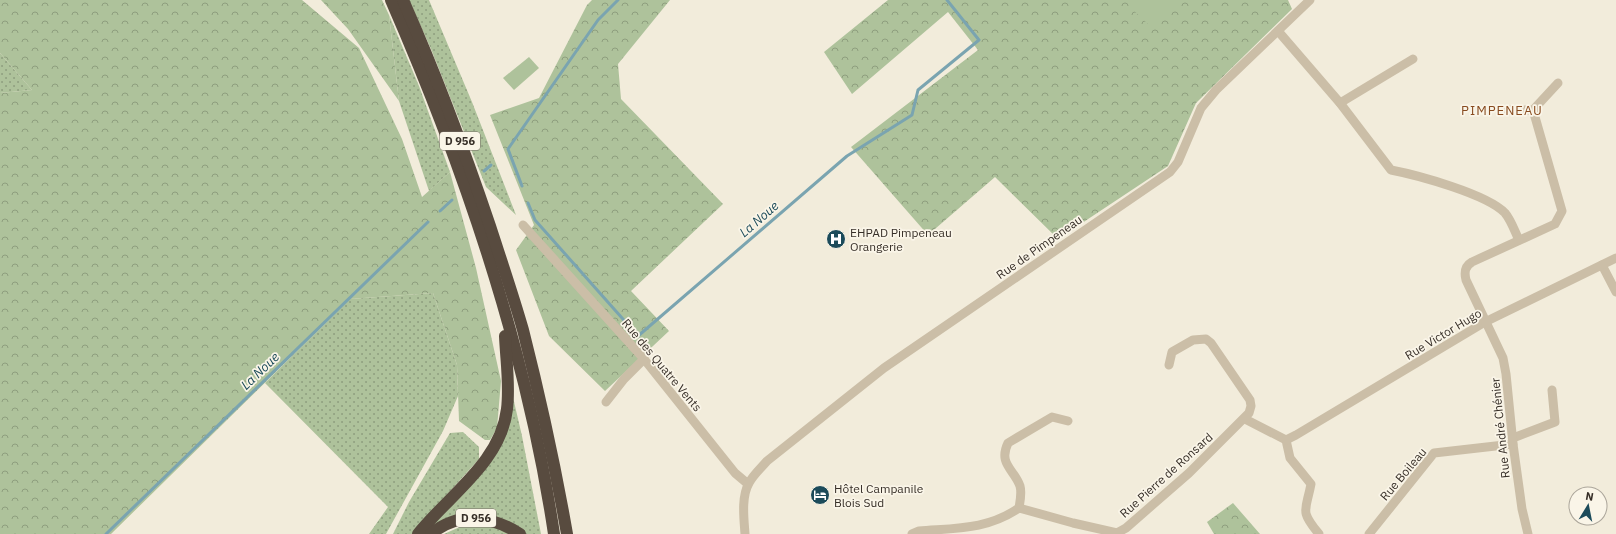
<svg xmlns="http://www.w3.org/2000/svg" width="1616" height="534" font-family="'IBM Plex Sans',sans-serif">
<defs>
<pattern id="grass-dots" width="8" height="8" patternUnits="userSpaceOnUse"><rect width="8" height="8" fill="#aec29b"/><path d="M2 2h.1M6 6h.1" fill="none" stroke="#8e9e7e" stroke-width="1.8" stroke-linecap="round"/></pattern>
<pattern id="forest-crowns" width="20" height="18" patternUnits="userSpaceOnUse"><rect width="20" height="18" fill="#aec29b"/><path d="M2 6a3 3 0 1 1 6 0M12 15a3 3 0 1 1 6 0" fill="none" stroke="#8e9e7e"/></pattern>
</defs>
<rect width="100%" height="100%" fill="#f2ecdb"/>
<g fill="url(#grass-dots)">
<polygon points="409,0 429,0 472,102 516,215 486,187 431,49"/>
<polygon points="389,15 419,86 450,172 429,191 399,101"/>
<polygon points="0,53 32,90 0,93"/>
<polygon points="433,293 457,365 458,396 443,431 386,534 369,534 388,507 265,383 350,299"/>
<polygon points="512,393 522,436 541,534 526,534 488,515 433,528 431,524 484,467"/>
<polygon points="463,432 479,447 479,459 425,519 414,534 393,534 409,502 450,433"/>
<polygon points="481,523 503,529 510,534 444,534 462,526"/>
</g>
<g fill="url(#forest-crowns)">
<polygon points="0,0 302,0 359,48 402,139 422,197 450,172 476,268 501,381 497,428 490,440 485,440 459,421 457,365 433,293 350,299 111,534 0,534 0,93 32,90 0,53"/>
<polygon points="321,0 382,0 389,15 399,101 348,29"/>
<polygon points="592,0 670,0 618,64 621,99 723,204 631,291 669,331 605,391 549,336 516,250 534,225 490,115 539,98 587,5"/>
<polygon points="888,0 1288,0 1292,9 1196,103 1168,166 1058,239 995,177 928,235 851,147 978,50 948,12 852,94 824,52"/>
<polygon points="1233,503 1260,534 1214,534 1207,522"/>
</g>
<g fill="#aec29b">
<polygon points="1136,0 1178,0 1150,26 1129,6"/>
<polygon points="529,57 539,68 514,90 503,78"/>
</g>
<g fill="none" stroke-linecap="round" stroke-linejoin="round">
<g stroke="#7aa4b0" stroke-width="3">
<polyline points="484,171 491,165"/>
<polyline points="522,186 508,149 598,20 618,0"/>
<polyline points="528,203 535,220 638,336 847,156 912,115 918,90 979,40 947,0"/>
<polyline points="440,211 452,200"/>
<polyline points="106,534 428,222"/>
</g>
<g stroke="#cbbea7" stroke-width="9">
<path d="M1278,31L1340,103L1391,170C1417,175 1487,194 1505,213C1511,220 1515,232 1519,240"/>
<polyline points="1340,103 1413,59"/>
<polyline points="1506,110 1533,110 1558,83"/>
<polyline points="523,225 644,359 735,473 748,484"/>
<polyline points="1602,265 1616,292"/>
<polyline points="606,402 624,379 644,359"/>
<path d="M1245,419L1286,440L1290,458L1311,484C1306,511 1299,510 1319,534"/>
<polyline points="1513,438 1555,422 1552,390"/>
<polyline points="1286,440 1296,435 1485,322 1616,258"/>
<path d="M1019,508C1020,502 1022,493 1020,486C1014,469 998,464 1008,443L1052,417L1068,421"/>
<path d="M745,534C744,519 741,497 749,483C753,475 761,468 767,461L884,368L1170,172L1178,162L1201,108L1216,90L1310,0"/>
<path d="M912,534L919,531C955,528 987,530 1019,508L1073,523L1117,533L1126,528L1189,473L1249,413L1251,406L1250,400L1211,343L1206,339L1193,340L1172,352L1169,365"/>
<polyline points="1369,534 1434,453 1513,444"/>
<path d="M1528,534L1522,509L1513,444L1506,374L1503,358L1466,280C1464,272 1465,266 1472,262L1555,224L1562,211L1533,110"/>
</g>
<g stroke="#584b3f" stroke-width="12">
<path d="M391,0C464,167 527,353 554,534"/>
<path d="M403,0C436,74 464,149 490,226C501,260 513,295 523,330C540,397 555,465 567,534"/>
<path d="M418,534C449,495 501,462 507,409C510,385 506,360 505,336"/>
<path d="M431,534C459,511 492,516 520,534"/>
</g>
</g>
<defs>
<symbol id="hospital-disc" viewBox="-11 -11 22 22"><circle r="9.5" fill="#1c4b5a" stroke="#faf5e8"/><path d="M-5-5h3v3.5h4V-5h3V5h-3V1.5h-4V5h-3Z" fill="#fff"/></symbol>
<symbol id="hotel-disc" viewBox="-11 -11 22 22"><circle r="9.5" fill="#1c4b5a" stroke="#faf5e8"/><path d="M-6-4.5h1.5V1H6V5H4.5V3h-9V5H-6ZM-4 0a1.8 1.8 0 1 1 3.6 0ZM.5 0V-2.5h3Q6-2.5 6 0Z" fill="#fff"/></symbol>
</defs>
<g fill-rule="evenodd">
<use href="#hospital-disc" x="825" y="228" width="22" height="22"/>
<use href="#hotel-disc" x="809" y="484" width="22" height="22"/>
</g>
<g text-anchor="middle" dominant-baseline="central" stroke-width="3.5" stroke-linejoin="round" paint-order="stroke">
<g fill="#faf5e8" stroke="#726a62" stroke-width="1">
<rect x="440" y="132" width="40" height="18" rx="3"/>
<rect x="456" y="509" width="40" height="18" rx="3"/>
</g>
<g font-size="11" font-weight="bold" fill="#372f28">
<text x="460" y="141">D 956</text>
<text x="476" y="518">D 956</text>
</g>
<g font-size="12" fill="#372f28" stroke="#faf5e8" text-anchor="start">
<text x="850" y="232">EHPAD Pimpeneau<tspan x="850" dy="14">Orangerie</tspan></text>
<text x="834" y="488">Hôtel Campanile<tspan x="834" dy="14">Blois Sud</tspan></text>
</g>
<g font-size="12" fill="#372f28" stroke="#faf5e8">
<text transform="translate(1039 247) rotate(-35)">Rue de Pimpeneau</text>
<text transform="translate(1443 334) rotate(-31)">Rue Victor Hugo</text>
<text transform="translate(662 365) rotate(50)">Rue des Quatre Vents</text>
<text transform="translate(1500 428) rotate(-96)">Rue André Chénier</text>
<text transform="translate(1403 474) rotate(-50)">Rue Boileau</text>
<text transform="translate(1166 475) rotate(-42)">Rue Pierre de Ronsard</text>
</g>
<g font-size="13" letter-spacing="1" fill="#884b1f" stroke="#faf5e8">
<text x="1502" y="110">PIMPENEAU</text>
</g>
<g font-size="13" font-style="italic" fill="#1c4b5a" stroke="#faf5e8">
<text transform="translate(759 219) rotate(-41)">La Noue</text>
<text transform="translate(260 371) rotate(-44)">La Noue</text>
</g>
</g>
<g transform="translate(1588 506) rotate(10)"><circle r="19" fill="#faf5e8" stroke="#aca69b"/>
<path d="M0-3L7 15L0 10L-7 15Z" fill="#1c4b5a"/>
<text y="-6" font-size="11" font-weight="bold" text-anchor="middle" fill="#372f28">N</text>
</g>
</svg>
